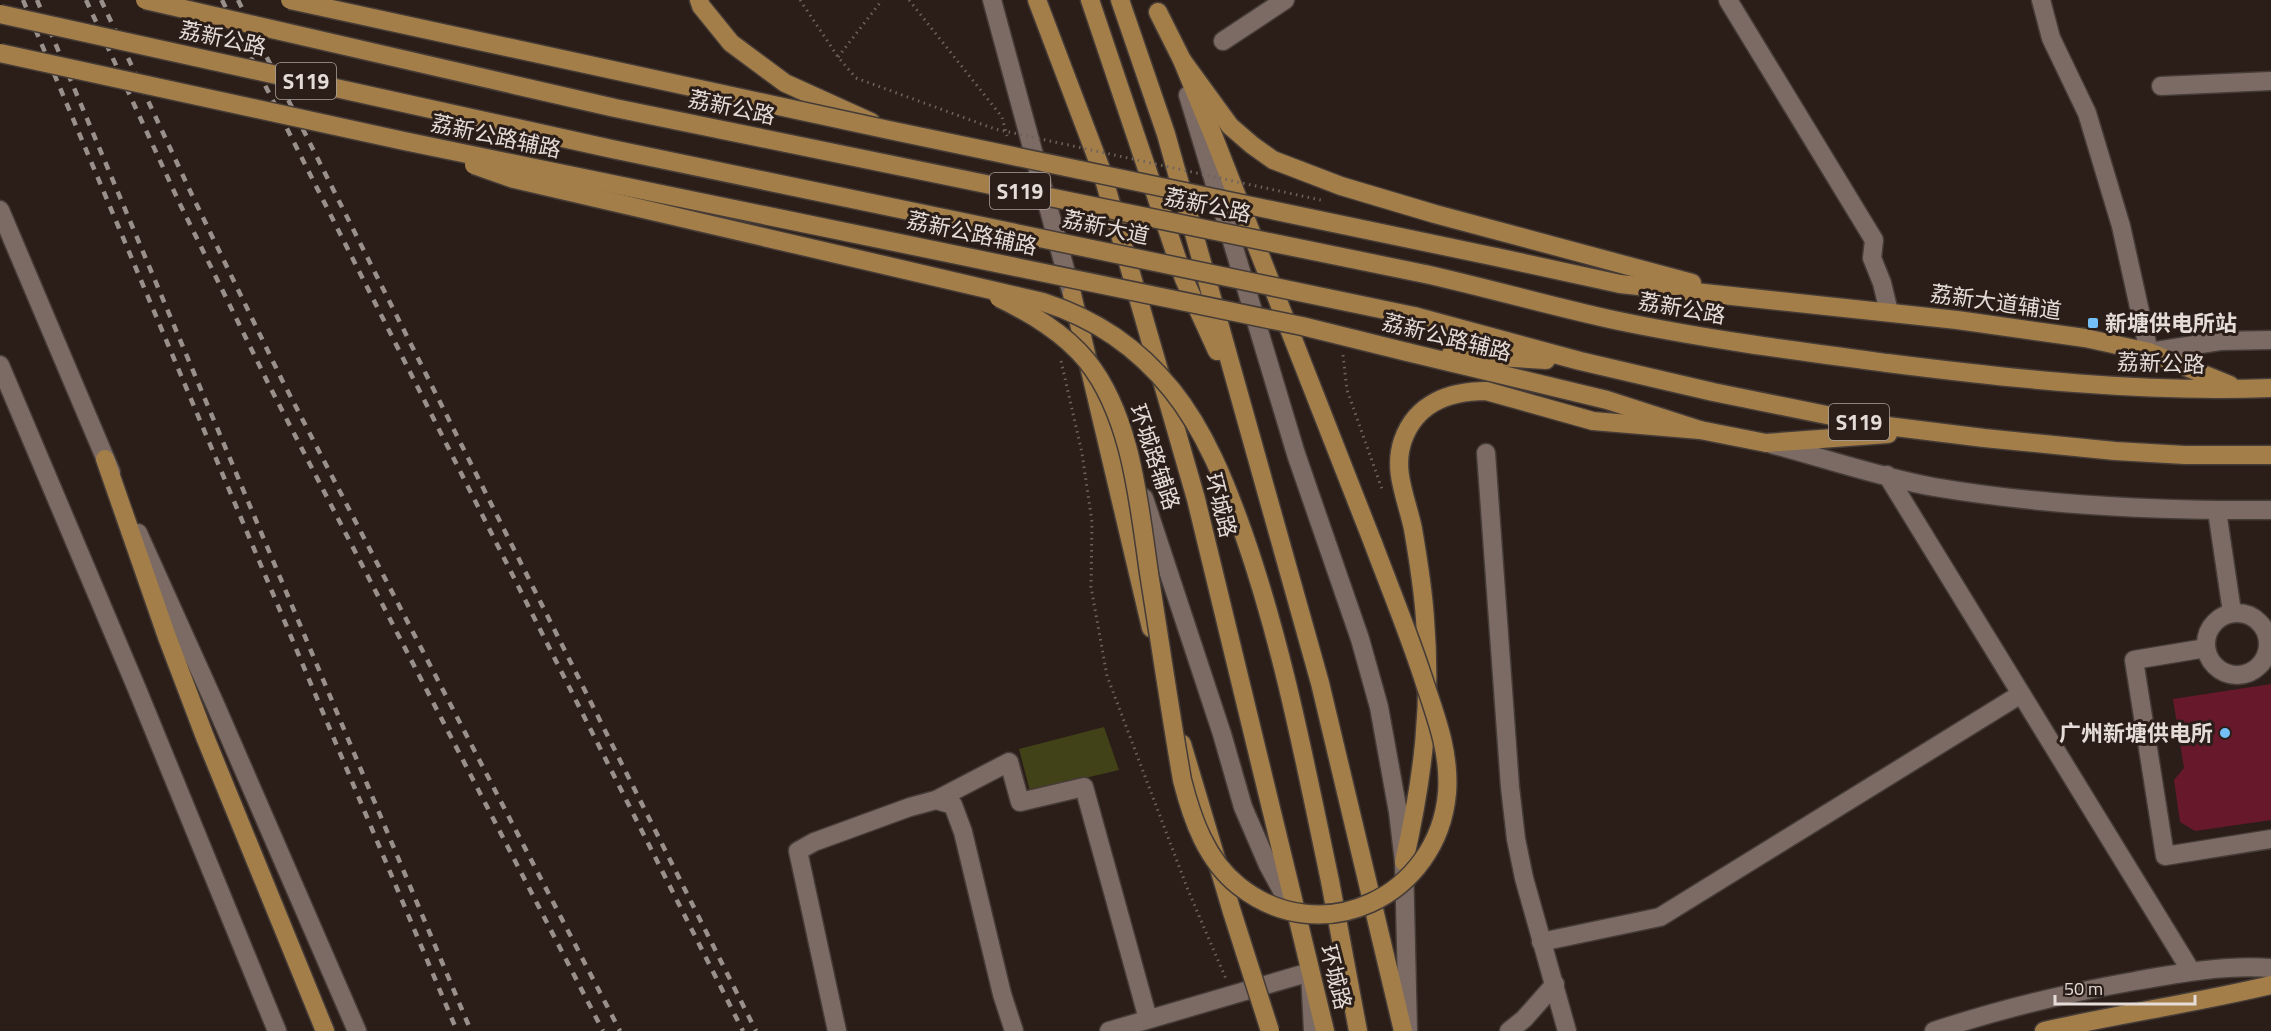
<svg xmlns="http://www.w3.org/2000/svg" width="2271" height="1031" font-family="'Titillium Web','Noto Sans SC',sans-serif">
<rect width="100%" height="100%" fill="#2b1e18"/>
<polygon fill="#424218" points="1104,727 1119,770 1030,791 1019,749"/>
<polygon fill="#67192b" points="2271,684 2271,820 2195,831 2180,822 2174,780 2184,768 2173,699"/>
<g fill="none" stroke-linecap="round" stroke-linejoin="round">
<defs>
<g id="minor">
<polyline points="992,0 1071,291"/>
<polyline points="1728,0 1874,240 1872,258 1882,283 1889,312"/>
<polyline points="2041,0 2051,38 2087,113 2121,226 2149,352 2220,341 2271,340"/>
<polyline points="1223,41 1285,0"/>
<polyline points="2161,86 2271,81"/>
<polyline points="1188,95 1296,454 1360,639 1379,707 1398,812 1404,862 1408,1031"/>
<polyline points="0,210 111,472"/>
<polyline points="0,365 137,689 277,1031"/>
<path d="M1771,444C1824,458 1882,478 1934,487C2046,506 2158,511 2271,510"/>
<polyline points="1486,453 1510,787 1516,839 1524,878 1567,1031"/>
<polyline points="1887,475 2191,971"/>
<polyline points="1144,498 1222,734 1243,807 1268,865 1293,911"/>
<polyline points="2217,511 2232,612"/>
<polyline points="138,533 215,704 357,1031"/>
<circle cx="2237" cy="644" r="31"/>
<polyline points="2206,648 2134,660 2165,856 2271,839"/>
<polyline points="936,800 1009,762 1020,802 1084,787 1148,1019"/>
<polyline points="1541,942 1660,917 2021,694"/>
<polyline points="837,1031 798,851 814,842 910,807 936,800 953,805 963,832 1002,994 1014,1031"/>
<polyline points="1109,1031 1310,972 1313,1031"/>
<polyline points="1509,1031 1524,1019 1555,984"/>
<path d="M1934,1031C2000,1009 2067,993 2135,981C2180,973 2224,965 2271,968"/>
</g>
<g id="major">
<polyline points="699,0 701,6 731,43 785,83 871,122"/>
<polyline points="1037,0 1101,169 1196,499 1325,1031"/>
<polyline points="1090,0 1184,279 1217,351"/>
<polyline points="1120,0 1166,134 1320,683 1403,1031"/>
<polyline points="1158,12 1182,60 1213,135 1373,543"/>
<polyline points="1182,60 1230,126 1252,145 1273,160 1341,186 1435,214 1692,283"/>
<polyline points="1496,257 1620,284 1957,320 2085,338 2149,352 2230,385"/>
<path d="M1425,274C1488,288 1550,306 1614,320C1704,339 1796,351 1887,363C2014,379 2143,393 2271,388"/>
<polyline points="1072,294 1151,628"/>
<polyline points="1414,316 1580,361 1713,392 1871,424 1984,438 2115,451 2185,455 2271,455"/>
<polyline points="1407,352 1607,400 1700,430 1766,443 1888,434"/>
<polyline points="1451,354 1546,360"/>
<polyline points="105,459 167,637 205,737 325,1031"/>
<polyline points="1182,744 1232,912"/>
<path d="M1404,862C1423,778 1432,705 1425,619C1423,589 1418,558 1413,529C1407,499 1392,471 1403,440C1416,403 1450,391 1486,391L1593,421L1700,430"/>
<polyline points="1330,881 1358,1031"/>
<path d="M2044,1031C2119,1014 2196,1003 2271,985"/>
</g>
</defs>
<use href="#minor" stroke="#453b37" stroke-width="21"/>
<use href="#major" stroke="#453b37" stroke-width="21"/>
<g stroke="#6e625d" stroke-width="3" stroke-dasharray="1.5 4.5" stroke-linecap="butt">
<polyline points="800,0 838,57 856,78"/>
<polyline points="909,0 1002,117 1007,136"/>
<polyline points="838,57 882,0"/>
<polyline points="1343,355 1347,390 1383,492"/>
<polyline points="1061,361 1082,453 1092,522 1091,587 1107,676 1188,890 1226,979"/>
</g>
<use href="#minor" stroke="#7c6b64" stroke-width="18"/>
<use href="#major" stroke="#a37e49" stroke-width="18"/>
<g stroke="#9a908b" stroke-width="4.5" stroke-dasharray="8 8" stroke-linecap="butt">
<polyline points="23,0 457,1031"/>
<polyline points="37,0 471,1031"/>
<polyline points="86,0 179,202 270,387 603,1031"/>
<polyline points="101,0 192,195 282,380 620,1031"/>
<polyline points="222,0 743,1031"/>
<polyline points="238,0 756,1031"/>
</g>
<defs>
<g id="major-bridge">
<polyline points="145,0 615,108 1425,274"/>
<polyline points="290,0 889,130 1496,257"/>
<polyline points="0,14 612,149 1414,316"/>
<polyline points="0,53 404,141 1302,326 1407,352"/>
<path d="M474,165L514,179L1043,302C1096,319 1137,347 1172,390C1205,431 1226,484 1243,532C1283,646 1305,763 1330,881"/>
<path d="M999,298C1032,314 1064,333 1087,361C1132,417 1139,505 1149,573C1160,642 1170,711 1182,780C1192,819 1206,860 1239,886C1322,952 1438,896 1447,793C1450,756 1438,722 1426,687C1411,639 1391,591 1373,543"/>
<polyline points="1232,912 1270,1031"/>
</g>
</defs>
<use href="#major-bridge" stroke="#453b37" stroke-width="21" stroke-linecap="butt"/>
<polyline stroke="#6e625d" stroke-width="3" stroke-dasharray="1.5 4.5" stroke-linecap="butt" points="856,78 995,129 1325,201"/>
<use href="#major-bridge" stroke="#a37e49" stroke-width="18"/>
</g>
<g fill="#74c0f6" stroke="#2b1e18" stroke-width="2">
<rect x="2087" y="317" width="12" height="12" rx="3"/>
<circle cx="2225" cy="733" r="6"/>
</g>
<g text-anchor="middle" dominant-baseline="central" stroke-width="6" stroke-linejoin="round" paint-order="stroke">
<g fill="#2b1e18" stroke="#ada39e" stroke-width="1.5">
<rect x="276" y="63" width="60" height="36" rx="4.5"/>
<rect x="990" y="173" width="60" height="36" rx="4.5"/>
<rect x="1829" y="404" width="60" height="36" rx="4.5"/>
</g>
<g font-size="21" font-weight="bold" fill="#e5dcd8">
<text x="306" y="81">S119</text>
<text x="1020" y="191">S119</text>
<text x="1859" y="422">S119</text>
</g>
<g font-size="22" fill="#e5dcd8" stroke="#2b1e18">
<text transform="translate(223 38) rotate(12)">荔新公路</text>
<text transform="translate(732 107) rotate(12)">荔新公路</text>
<text transform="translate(496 136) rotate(12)">荔新公路辅路</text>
<text transform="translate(1208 205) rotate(12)">荔新公路</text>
<text transform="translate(1106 227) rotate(12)">荔新大道</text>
<text transform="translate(972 233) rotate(12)">荔新公路辅路</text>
<text transform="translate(1996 302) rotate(8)">荔新大道辅道</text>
<text transform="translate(1682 308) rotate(10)">荔新公路</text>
<text transform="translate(1447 337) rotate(14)">荔新公路辅路</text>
<text transform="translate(2161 363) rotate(2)">荔新公路</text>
<text transform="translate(1155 457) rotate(71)">环城路辅路</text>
<text transform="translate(1221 505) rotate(76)">环城路</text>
<text transform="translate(1336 977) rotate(76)">环城路</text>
</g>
<g font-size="22" font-weight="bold" fill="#e5dcd8" stroke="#2b1e18" text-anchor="start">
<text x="2105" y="323">新塘供电所站</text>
<text x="2213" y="733" text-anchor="end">广州新塘供电所</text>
</g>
</g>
<path d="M2055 995v9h140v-9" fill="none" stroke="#e5dcd8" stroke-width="3"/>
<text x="2064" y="995" font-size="18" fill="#e5dcd8" stroke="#2b1e18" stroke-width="4.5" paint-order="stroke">50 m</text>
</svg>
